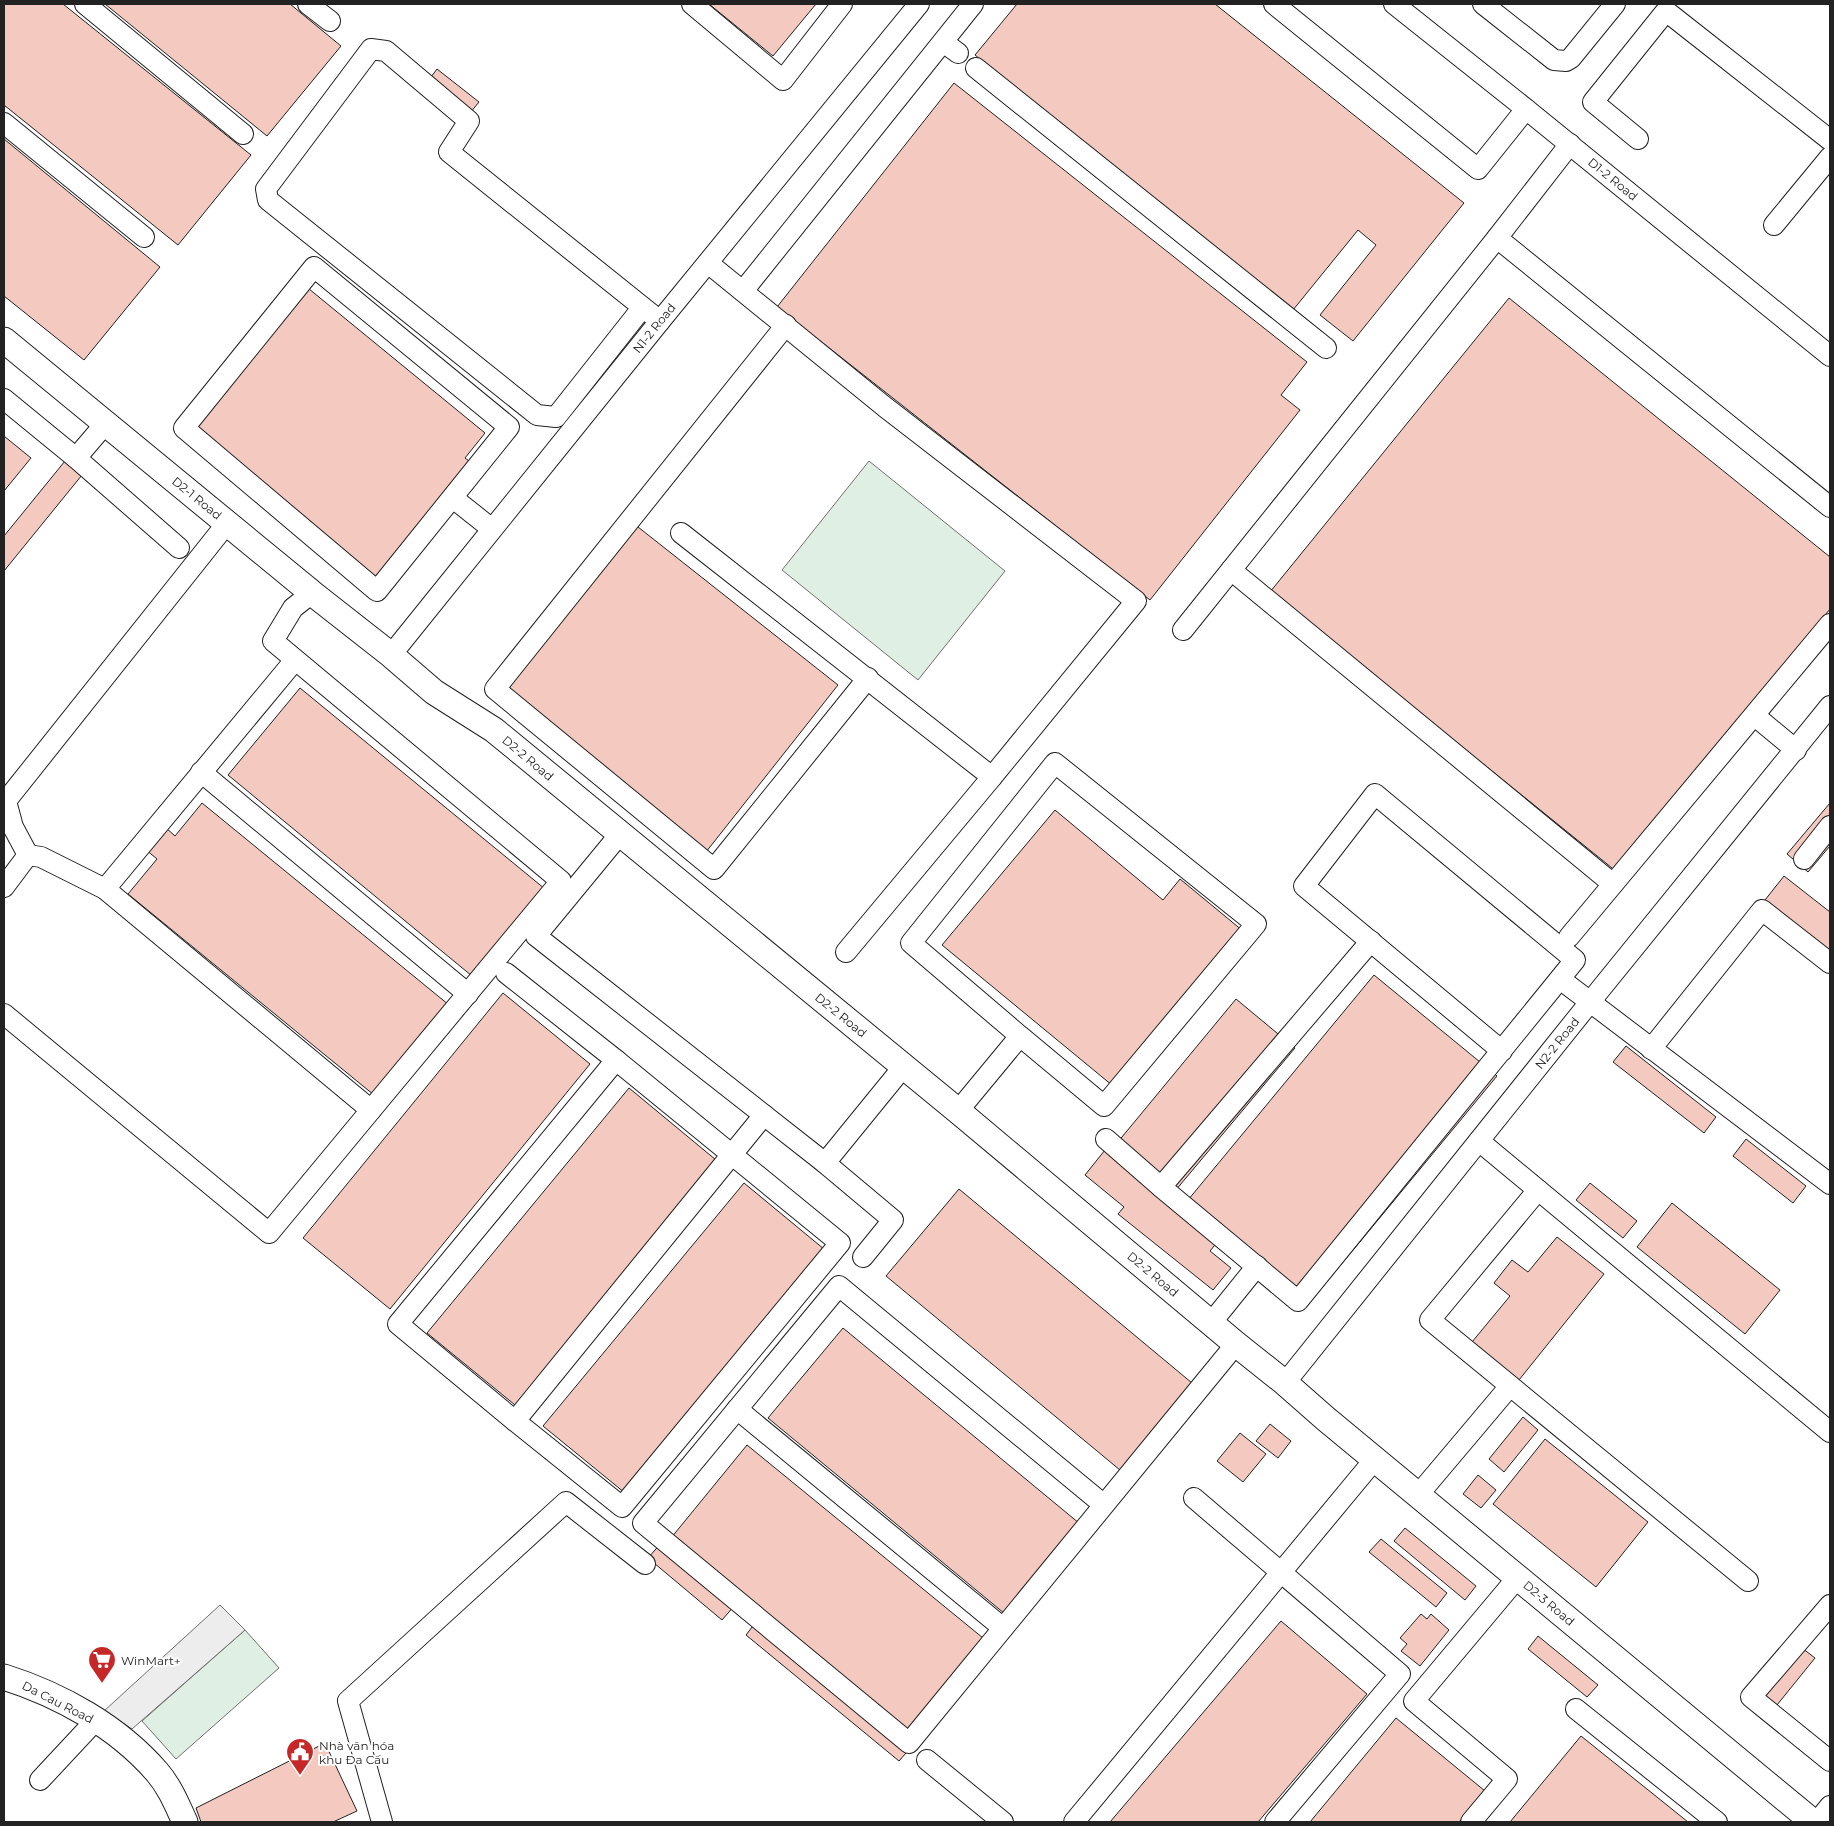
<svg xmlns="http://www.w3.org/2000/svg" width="1834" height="1826" font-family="Montserrat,sans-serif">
<rect width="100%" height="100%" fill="#fff"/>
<g fill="#e0efe3" stroke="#6f6f6f">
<polygon points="869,461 1005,571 918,680 782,570"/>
<polygon points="245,1630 279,1668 176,1759 142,1721"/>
</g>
<polygon fill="#ededed" stroke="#6f6f6f" points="220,1605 245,1630 132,1729 104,1711"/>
<g fill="#f3c9c0" stroke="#222">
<polygon points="4,4 63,4 251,155 178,245 4,105"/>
<polygon points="105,4 290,4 341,46 267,136"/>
<polygon points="709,4 816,4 773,56"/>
<polygon points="1017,4 1215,4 1464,203 1353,341 1320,315 1376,245 1358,230 1293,310 975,55"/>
<polygon points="437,69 479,102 470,113 428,81"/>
<polygon points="954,83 1307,362 1281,395 1300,410 1150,600 777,307"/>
<polygon points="4,139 160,267 84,360 4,296"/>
<polygon points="303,284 485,433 465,458 481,470 384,589 186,427"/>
<polygon points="1509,298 1830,557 1830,609 1617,872 1270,592"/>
<polygon points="4,436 31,458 4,491"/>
<polygon points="65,461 82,475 4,571 4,536"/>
<polygon points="633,523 838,685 706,852 501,689"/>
<polygon points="300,688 545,889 472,976 228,775"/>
<polygon points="202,803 449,1005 374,1095 128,894 157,859 145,849 164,826 175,836"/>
<polygon points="1830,803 1830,846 1808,872 1787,854"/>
<polygon points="1055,810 1163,900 1180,879 1243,931 1113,1086 942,945"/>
<polygon points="1784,876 1830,912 1830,951 1765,900"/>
<polygon points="1374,975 1497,1076 1311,1301 1188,1200"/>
<polygon points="503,993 590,1064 390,1309 303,1238"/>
<polygon points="1236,999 1295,1048 1175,1191 1117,1143"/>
<polygon points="1626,1046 1716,1117 1704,1133 1613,1062"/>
<polygon points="629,1088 716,1160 515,1405 427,1333"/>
<polygon points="1746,1139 1806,1186 1793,1203 1733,1156"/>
<polygon points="1105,1150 1219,1240 1210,1251 1231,1268 1213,1290 1118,1214 1124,1207 1085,1175"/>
<polygon points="744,1183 836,1259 636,1502 543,1426"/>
<polygon points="1590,1183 1637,1221 1623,1238 1576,1200"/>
<polygon points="959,1189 1204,1393 1132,1480 886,1276"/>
<polygon points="1672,1203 1780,1290 1745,1334 1637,1247"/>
<polygon points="1557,1237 1604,1274 1519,1380 1472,1342 1510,1296 1494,1283 1512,1260 1528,1272"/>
<polygon points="843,1328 1091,1533 1016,1623 768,1418"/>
<polygon points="1523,1417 1538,1430 1504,1472 1489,1459"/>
<polygon points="1270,1424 1291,1441 1278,1458 1256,1441"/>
<polygon points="1240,1433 1266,1454 1243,1482 1217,1461"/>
<polygon points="1545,1439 1648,1522 1596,1587 1493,1504"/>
<polygon points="747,1445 994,1647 917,1740 671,1538"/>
<polygon points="1478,1475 1496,1490 1481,1508 1463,1494"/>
<polygon points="1405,1528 1476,1586 1465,1600 1394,1541"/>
<polygon points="1381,1539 1447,1593 1436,1607 1369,1552"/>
<polygon points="662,1542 736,1604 722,1620 648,1558"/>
<polygon points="1421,1614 1427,1619 1431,1614 1449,1630 1420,1666 1401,1651 1407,1644 1400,1638"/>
<polygon points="759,1618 913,1745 899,1761 746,1635"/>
<polygon points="1281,1621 1367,1694 1258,1822 1110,1822"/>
<polygon points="1538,1636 1598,1685 1587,1697 1528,1649"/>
<polygon points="1802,1648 1815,1658 1764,1721 1751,1710"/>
<polygon points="1396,1718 1485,1791 1459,1822 1310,1822"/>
<polygon points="1581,1736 1688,1822 1510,1822"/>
<polygon points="325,1743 357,1811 333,1822 201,1822 196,1808"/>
</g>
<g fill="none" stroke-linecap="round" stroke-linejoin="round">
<defs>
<g id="minor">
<polyline points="85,4 243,134"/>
<polyline points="308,4 330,21"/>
<polyline points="692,4 783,80 842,4"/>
<polyline points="1274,4 1478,169 1526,109"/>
<polyline points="1394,4 1526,109 1830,356"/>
<polyline points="1483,4 1554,60 1566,61 1571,58 1615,4"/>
<polyline points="943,42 958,53"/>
<polyline points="976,68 1326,348"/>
<polyline points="4,123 144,237"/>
<polyline points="1638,139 1593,102 1666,11 1830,140"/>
<polyline points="1774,225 1830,157"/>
<polyline points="1497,238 1830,507"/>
<polygon points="314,267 509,427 377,591 184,428"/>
<polyline points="743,291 973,4"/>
<polyline points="642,308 556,417 537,415 268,200 266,189 371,49 386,51 469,121 449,152 660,321"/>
<polyline points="786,325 495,689 714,869 868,678"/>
<polyline points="4,399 76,458"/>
<polyline points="105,424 76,458 179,548"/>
<polyline points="453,498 492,529"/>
<polyline points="681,533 992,777 1136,601 885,407 708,263"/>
<polyline points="1231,570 1613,884"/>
<polyline points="1183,630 1497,238 1570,144"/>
<polyline points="391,655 660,321 919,4"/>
<polyline points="295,660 105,889 371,1110 561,881 273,641 293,608 312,593"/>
<polyline points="1755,716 1796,750"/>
<polyline points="201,772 468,994"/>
<polyline points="620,834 536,936 825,1163 904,1066"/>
<polyline points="28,855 13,827 6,801 228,522"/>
<polyline points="1804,859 1830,826"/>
<polyline points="4,887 28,855 41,857 105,889"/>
<polyline points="1569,937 1830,624"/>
<polyline points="846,952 992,777"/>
<polyline points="506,973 616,1060 398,1324 515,1421 764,1115"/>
<polyline points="1560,979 1830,1184"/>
<polyline points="4,1014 269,1233 371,1110"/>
<polyline points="1651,1049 1762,910 1830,963"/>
<polyline points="958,1111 1020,1036 1104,1106 1256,924 1055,763 911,943 1020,1036"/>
<polyline points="1106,1139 1161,1187 1298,1301 1575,960 1375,794 1304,886 1502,1051"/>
<polyline points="1479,1141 1830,1432"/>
<polyline points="825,1163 893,1220 863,1257"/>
<polyline points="1161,1187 1371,941"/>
<polyline points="1538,1190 1430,1320 1748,1581"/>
<polyline points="1211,1323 1257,1266"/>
<polyline points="1285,1383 1590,1002 1830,706"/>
<polyline points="737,1409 1003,1628"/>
<polyline points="515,1421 622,1507 840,1243 616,1060"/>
<polyline points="1418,1495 1510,1386"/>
<polyline points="1194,1498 1400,1674 1275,1822"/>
<polyline points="1104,1505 839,1286 643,1523 909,1743 1236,1344"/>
<polyline points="1830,1605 1751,1697 1830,1761"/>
<polyline points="1576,1709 1717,1822"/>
<polyline points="927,1760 1003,1822"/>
<polyline points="40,1780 96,1720"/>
<polyline points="382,1822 348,1701 566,1502 645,1564"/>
<polyline points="1074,1822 1375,1459"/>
<polyline points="1471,1822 1507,1779 1414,1701 1518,1577"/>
<polyline points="1817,1822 1830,1806"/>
</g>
<g id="major">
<polyline points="4,340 312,593 391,655 434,692 494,730 958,1111 1236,1344 1285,1383 1326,1419 1813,1822"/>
<path d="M4,1677C61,1695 118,1727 157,1772C170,1787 177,1805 185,1822"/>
</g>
</defs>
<use href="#minor" stroke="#222" stroke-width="22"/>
<use href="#major" stroke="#222" stroke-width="27"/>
<use href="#minor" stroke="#fff" stroke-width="20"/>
<use href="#major" stroke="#fff" stroke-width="25"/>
</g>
<defs>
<symbol id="supermarket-pin" viewBox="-11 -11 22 30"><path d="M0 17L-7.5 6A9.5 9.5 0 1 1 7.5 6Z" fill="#c62828" stroke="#fff"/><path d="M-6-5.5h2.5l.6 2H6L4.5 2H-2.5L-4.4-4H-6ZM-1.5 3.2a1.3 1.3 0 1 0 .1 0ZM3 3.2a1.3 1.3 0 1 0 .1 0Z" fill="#fff"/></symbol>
<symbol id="civic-pin" viewBox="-11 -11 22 30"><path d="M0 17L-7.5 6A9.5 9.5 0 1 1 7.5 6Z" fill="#c62828" stroke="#fff"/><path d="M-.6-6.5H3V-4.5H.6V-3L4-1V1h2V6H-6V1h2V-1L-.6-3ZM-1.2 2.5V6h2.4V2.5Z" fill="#fff"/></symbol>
</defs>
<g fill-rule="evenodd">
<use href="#supermarket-pin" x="86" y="1644" width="32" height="43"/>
<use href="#civic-pin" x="284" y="1736" width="32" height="43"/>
</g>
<g text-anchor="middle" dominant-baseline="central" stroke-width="4" stroke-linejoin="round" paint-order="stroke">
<g font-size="12" fill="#222" stroke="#fff">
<text transform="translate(1613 179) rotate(39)">D1-2 Road</text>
<text transform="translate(654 328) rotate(-51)">N1-2 Road</text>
<text transform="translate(197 498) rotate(39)">D2-1 Road</text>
<text transform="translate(528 758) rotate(40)">D2-2 Road</text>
<text transform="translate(841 1015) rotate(39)">D2-2 Road</text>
<text transform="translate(1557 1043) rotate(-51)">N2-2 Road</text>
<text transform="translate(1153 1274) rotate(40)">D2-2 Road</text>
<text transform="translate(1549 1603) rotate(40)">D2-3 Road</text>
<text transform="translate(58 1702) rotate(27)">Da Cau Road</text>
</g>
<g font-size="12" fill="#222" stroke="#fff" text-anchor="start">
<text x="121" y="1660">WinMart+</text>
<text x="319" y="1745">Nhà văn hóa<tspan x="319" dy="14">khu Đa Cấu</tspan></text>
</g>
</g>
<rect width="1834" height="1826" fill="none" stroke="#222222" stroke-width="10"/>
</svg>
